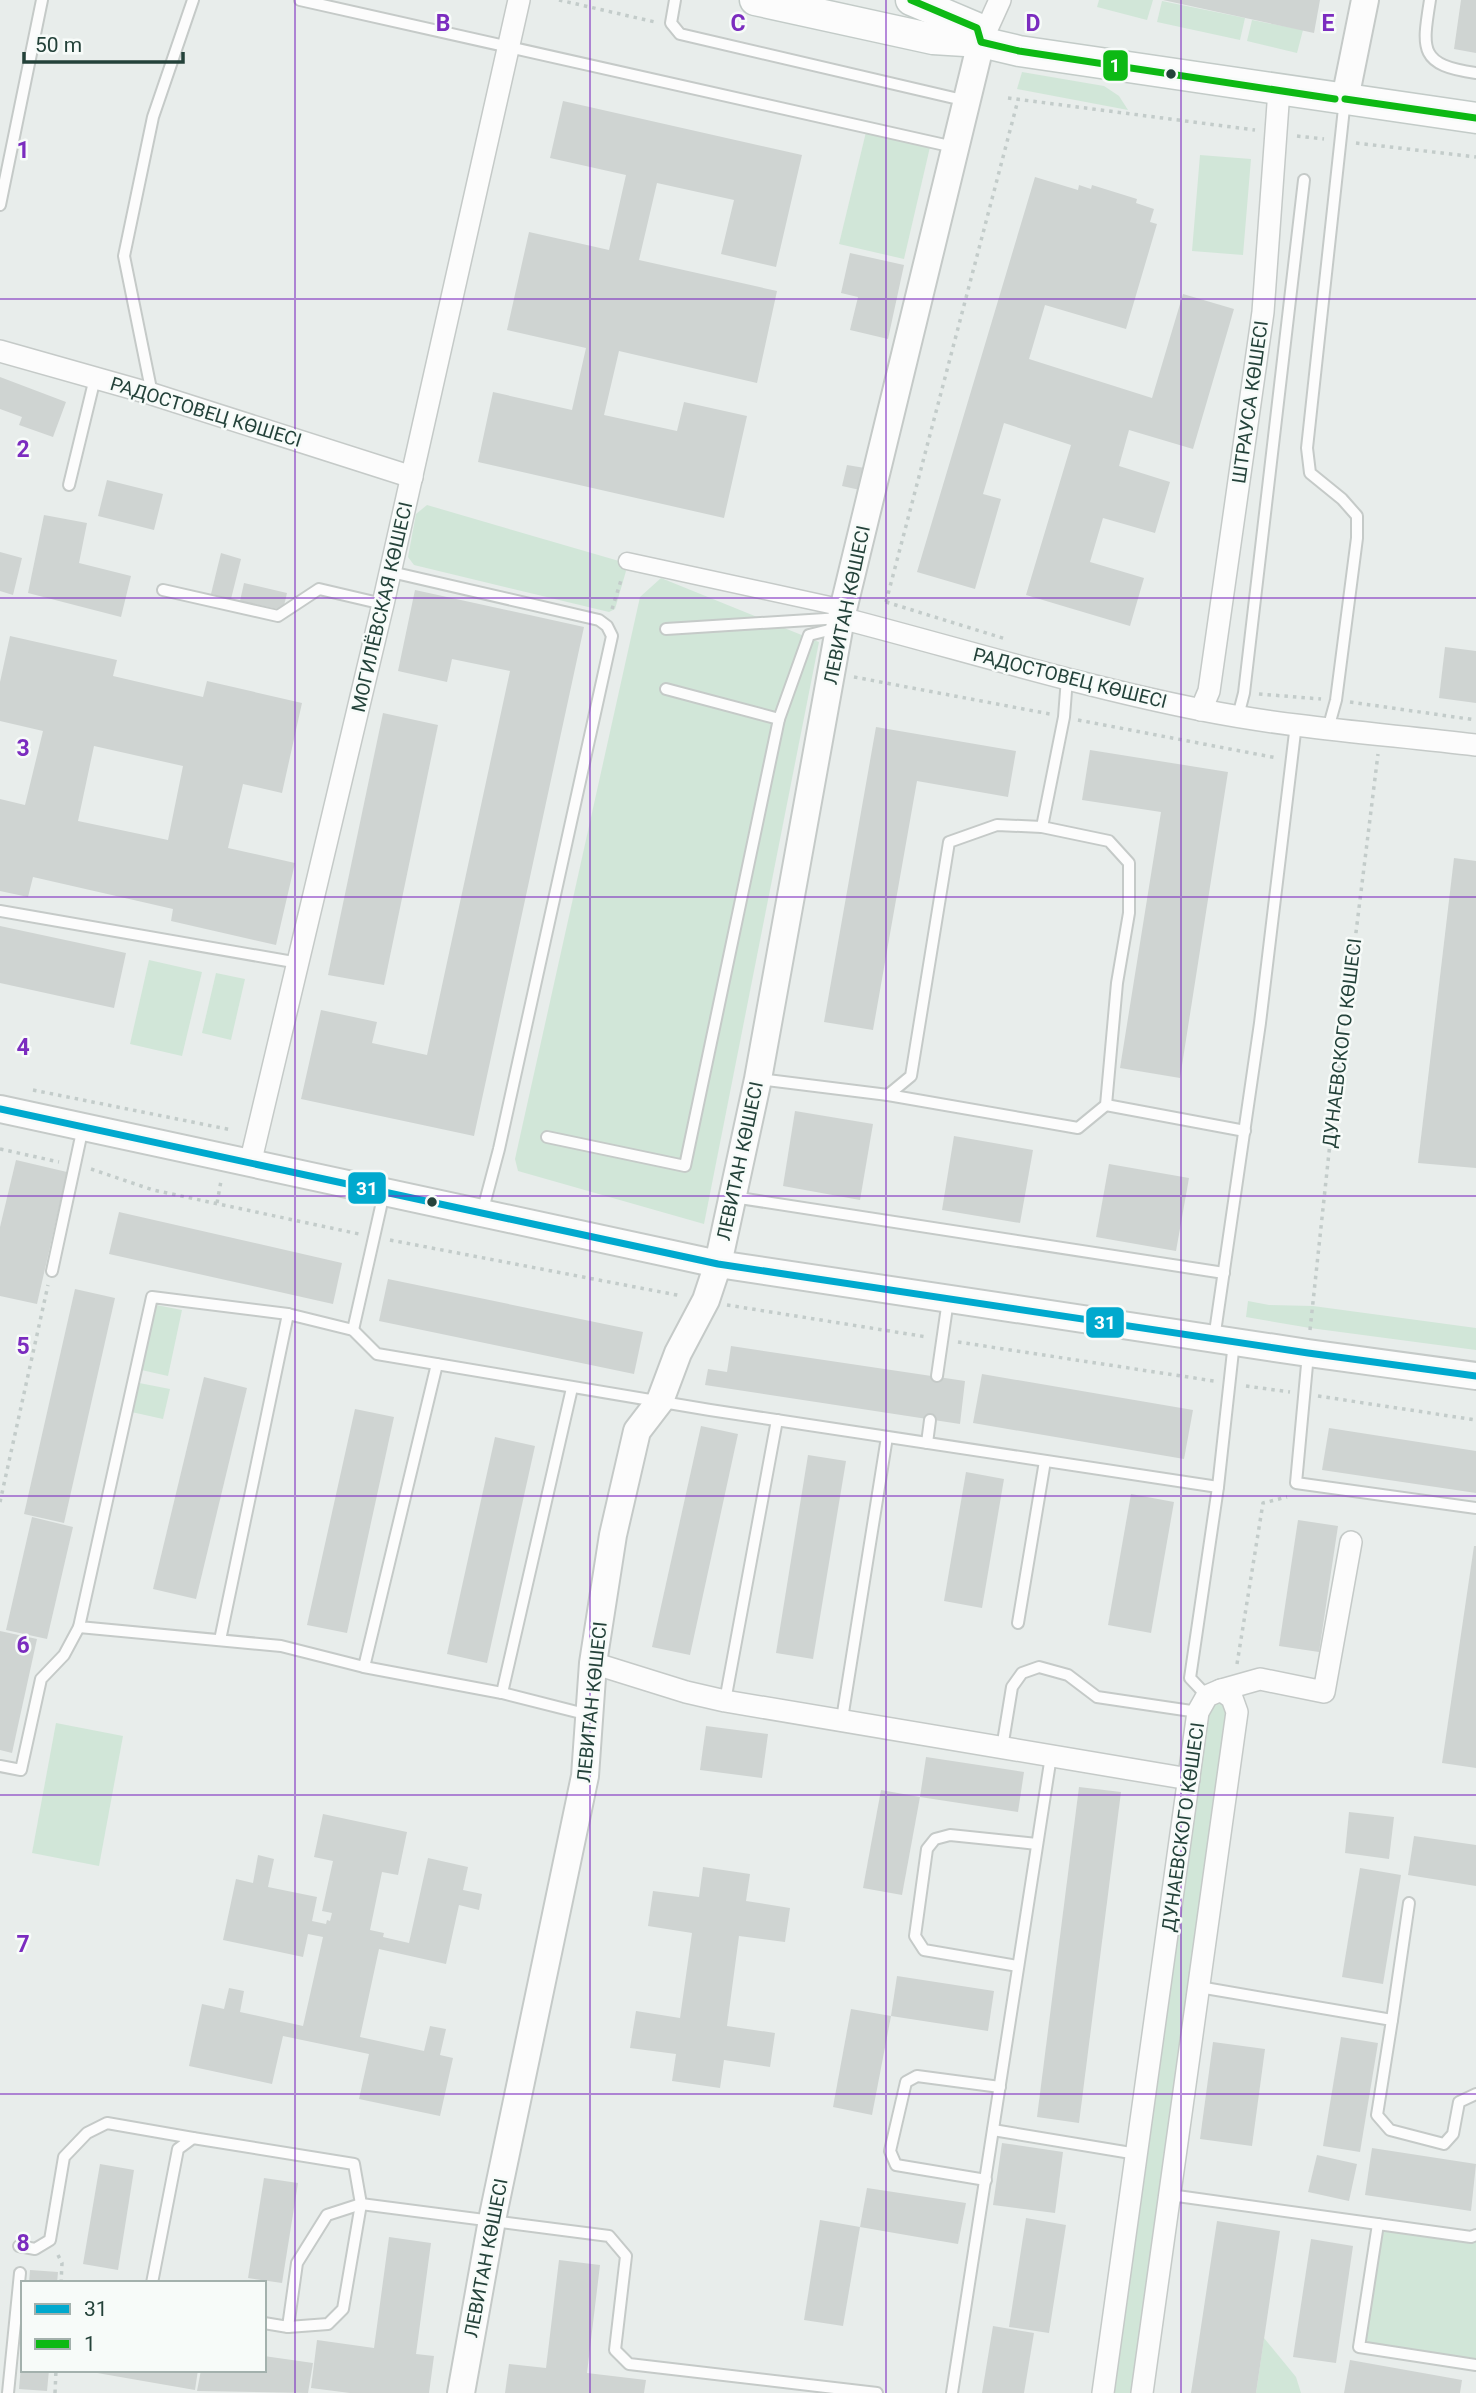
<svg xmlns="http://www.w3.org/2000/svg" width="1476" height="2393" font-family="Roboto,sans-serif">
<rect width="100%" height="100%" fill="#e8edeb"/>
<g fill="#d1e6d8">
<polygon points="1099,0 1153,0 1147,20 1097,7"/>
<polygon points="1162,1 1245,18 1240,40 1157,22"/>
<polygon points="1252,20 1303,30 1297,53 1247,41"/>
<polygon points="1022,72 1104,86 1119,96 1128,110 1017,89"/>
<polygon points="866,132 930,147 904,259 839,244"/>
<polygon points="1200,155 1251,159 1243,255 1192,251"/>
<polygon points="427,505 619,561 626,571 615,609 609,612 414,565 408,557 416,514"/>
<polygon points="661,578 819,642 704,1224 518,1171 515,1159 640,597"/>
<polygon points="149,960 202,972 182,1056 130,1044"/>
<polygon points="216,973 245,979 231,1040 202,1033"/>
<polygon points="1248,1301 1269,1305 1313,1306 1476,1328 1476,1350 1310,1328 1246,1317"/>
<polygon points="151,1304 182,1310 168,1376 137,1369"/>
<polygon points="134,1382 170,1389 163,1419 127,1411"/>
<polygon points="1207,1696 1232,1698 1136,2393 1110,2393"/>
<polygon points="56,1723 123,1736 99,1866 32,1853"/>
<polygon points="1373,2223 1476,2235 1476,2365 1353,2349"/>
<polygon points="1264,2338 1296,2377 1301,2393 1256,2393"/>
</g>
<g fill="#cfd4d2" fill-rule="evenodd">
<polygon points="1163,0 1320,0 1314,33"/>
<polygon points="1461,0 1476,0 1476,53 1454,49"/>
<polygon points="563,101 802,155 776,267 721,254 734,200 657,183 639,260 777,291 757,383 619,351 604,415 677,431 684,402 747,416 724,518 478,462 493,392 572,410 586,348 507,330 529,232 609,250 626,175 550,158"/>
<polygon points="1035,177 1078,190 1079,185 1091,189 1092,185 1137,199 1136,203 1154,209 1150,222 1157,224 1126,329 1045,305 1029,359 1152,398 1183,294 1234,309 1193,449 1129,430 1119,466 1170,482 1155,533 1103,518 1090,562 1144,578 1130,626 1026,595 1071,445 1004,423 983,494 1001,499 975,589 917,572"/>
<polygon points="850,253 904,265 888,339 850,330 858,297 841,293"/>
<polygon points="0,377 66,402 53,437 19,425 22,417 0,409"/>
<polygon points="847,465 865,468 860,490 842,486"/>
<polygon points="107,480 163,494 154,530 98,516"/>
<polygon points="44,515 87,523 79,563 131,576 121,617 28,593"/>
<polygon points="0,552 22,558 13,595 0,591"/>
<polygon points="221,553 241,559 231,599 211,594"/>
<polygon points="244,583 287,593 283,610 240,601"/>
<polygon points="415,590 584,627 474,1136 301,1099 321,1010 377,1022 372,1043 427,1055 510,671 452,659 447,682 398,671"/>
<path d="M10,636L117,660L113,676L203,697L207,681L302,703L282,793L243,784L228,848L295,863L276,945L171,921L173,909L33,877L28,897L0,891V799L25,805L43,731L0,721V682ZM94,746L183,766L168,840L78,821Z"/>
<polygon points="1445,647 1476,651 1476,703 1439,698"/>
<polygon points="383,713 438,725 384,985 328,975"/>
<polygon points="876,727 1016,751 1008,797 917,781 873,1030 824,1022"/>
<polygon points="1090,750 1228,772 1180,1078 1120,1068 1161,812 1082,800"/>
<polygon points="1454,858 1476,861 1476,1168 1418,1163"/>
<polygon points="0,926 126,953 114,1008 0,983"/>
<polygon points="795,1111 873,1124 860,1200 783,1186"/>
<polygon points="954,1136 1033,1150 1020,1223 942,1210"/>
<polygon points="16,1160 67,1172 37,1304 0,1296 0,1227"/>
<polygon points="1109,1164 1189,1178 1176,1251 1096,1237"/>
<polygon points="119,1212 342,1263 333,1304 109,1254"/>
<polygon points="388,1279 643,1332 634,1374 379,1321"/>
<polygon points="75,1289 115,1298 64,1523 24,1514"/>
<polygon points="731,1346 965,1381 960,1424 705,1385 708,1369 727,1372"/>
<polygon points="982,1374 1193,1410 1184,1459 973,1423"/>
<polygon points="204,1377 247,1388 196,1599 153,1589"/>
<polygon points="355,1409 394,1417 347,1633 307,1625"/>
<polygon points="701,1426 738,1434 690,1655 652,1647"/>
<polygon points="1329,1428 1476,1451 1476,1493 1322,1470"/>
<polygon points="495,1437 535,1446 487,1663 447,1654"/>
<polygon points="808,1455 846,1461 813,1659 776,1653"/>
<polygon points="966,1472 1004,1479 982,1608 944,1601"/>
<polygon points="1131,1494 1174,1502 1151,1633 1108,1625"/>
<polygon points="32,1517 73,1527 47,1639 6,1630"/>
<polygon points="1298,1520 1338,1526 1319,1652 1279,1646"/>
<polygon points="1474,1546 1476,1546 1476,1768 1442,1763"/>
<polygon points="0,1631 37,1639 12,1753 0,1750"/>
<polygon points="706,1726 768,1734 762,1778 700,1770"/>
<polygon points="926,1757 1024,1772 1018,1812 920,1797"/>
<polygon points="1079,1787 1121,1792 1079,2123 1037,2117"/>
<polygon points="881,1790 920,1797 902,1895 863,1888"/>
<polygon points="1349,1812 1394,1817 1389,1859 1345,1853"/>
<polygon points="323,1814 407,1832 398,1875 382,1872 370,1930 384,1933 383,1937 409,1943 428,1858 468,1867 463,1890 482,1894 479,1910 459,1905 446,1964 379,1949 360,2037 424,2051 430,2026 446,2029 440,2055 453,2058 440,2116 359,2099 369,2054 283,2036 272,2084 189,2066 202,2004 224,2009 229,1988 244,1991 240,2012 303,2026 323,1937 308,1934 303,1957 223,1940 236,1879 253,1883 258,1855 274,1859 268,1887 317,1897 312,1921 326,1924 327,1920 330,1921 332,1913 322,1911 333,1861 314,1857"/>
<polygon points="1414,1836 1476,1845 1476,1886 1408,1875"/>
<polygon points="703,1867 750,1874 746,1901 790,1908 785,1942 739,1936 727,2026 775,2033 770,2067 724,2060 720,2088 672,2081 676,2054 630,2048 636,2011 680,2018 692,1933 648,1926 653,1891 699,1897"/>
<polygon points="1360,1868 1401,1875 1383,1984 1342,1977"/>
<polygon points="897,1976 994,1991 988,2031 891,2016"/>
<polygon points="851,2009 891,2016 872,2115 833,2107"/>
<polygon points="1341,2037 1378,2043 1360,2152 1323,2146"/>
<polygon points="1213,2042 1265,2049 1252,2146 1200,2139"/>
<polygon points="1002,2143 1063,2152 1055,2213 993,2205"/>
<polygon points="1372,2148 1476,2164 1471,2211 1365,2195"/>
<polygon points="1317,2155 1357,2164 1349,2201 1308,2192"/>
<polygon points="100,2164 134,2170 118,2270 83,2264"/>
<polygon points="264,2178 298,2183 282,2283 248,2278"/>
<polygon points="867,2188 966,2203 958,2244 860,2227"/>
<polygon points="1026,2218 1066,2225 1049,2333 1009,2327"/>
<polygon points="820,2220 860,2227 843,2326 804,2320"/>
<polygon points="1217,2221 1280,2231 1256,2393 1191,2393"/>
<polygon points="389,2237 431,2243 416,2354 434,2356 429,2393 350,2393 311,2388 317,2340 374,2348"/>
<polygon points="1311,2239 1353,2246 1336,2363 1293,2357"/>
<polygon points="559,2260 600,2265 587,2373 646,2380 644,2393 505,2393 509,2364 546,2368"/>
<polygon points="30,2270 58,2272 57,2283 29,2283"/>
<polygon points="993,2326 1034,2333 1024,2393 982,2393"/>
<polygon points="264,2356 313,2363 308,2393 197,2391 201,2370 264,2370"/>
<polygon points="1350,2360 1462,2380 1460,2393 1344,2393"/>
<polygon points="21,2365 23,2370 49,2370 47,2391 19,2389"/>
<polygon points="80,2370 198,2370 195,2390"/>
</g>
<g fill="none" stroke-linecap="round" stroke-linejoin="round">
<defs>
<g id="service">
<polyline points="300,0 945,145 956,143"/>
<polyline points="675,0 671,23 680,34 967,101"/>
<path d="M1430,0C1422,50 1419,65 1476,73"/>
<polyline points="0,205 42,0"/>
<polyline points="152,394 124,256 153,117 193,0"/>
<polyline points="69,485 95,378"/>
<polyline points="391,572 599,620 607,626 612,636 499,1149 482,1213"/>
<polyline points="163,590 278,616 319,589 383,604"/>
<polyline points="666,629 841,618"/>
<polyline points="666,689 779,719 809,635 837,628"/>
<polyline points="1238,716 1244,693 1304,180"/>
<polyline points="1328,729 1336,700 1357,538 1357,516 1342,499 1310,473 1307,448 1345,99"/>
<polyline points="0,911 299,963"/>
<polyline points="759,1079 888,1095 1078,1128 1106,1105 1117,983 1129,913 1129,863 1109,841 1042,827 1064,717 1067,678"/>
<polyline points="888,1095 911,1076 949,842 997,825 1042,827"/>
<polyline points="1106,1105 1245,1131"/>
<polyline points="547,1137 685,1166 779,719"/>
<polyline points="733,1197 1224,1273"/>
<polyline points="52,1271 83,1127"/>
<polyline points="353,1330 384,1193"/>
<polyline points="1214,1339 1260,1023 1296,724"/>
<polyline points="1308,1354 1296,1483 1476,1508"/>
<polyline points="937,1376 948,1300"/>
<polyline points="927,1443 930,1420"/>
<polyline points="1018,1623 1045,1461"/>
<polyline points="220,1640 288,1314"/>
<polyline points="364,1667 437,1364"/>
<polyline points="502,1693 572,1388"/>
<polyline points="1207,1696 1190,1678 1218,1487 1234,1342"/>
<polyline points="725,1701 777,1420"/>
<polyline points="589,1715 502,1693 364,1667 281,1646 79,1627 152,1297 288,1314 353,1330 377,1354 710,1410 1218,1487"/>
<polyline points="842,1719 887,1437"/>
<polyline points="1002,1748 1012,1687 1022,1673 1039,1667 1068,1675 1097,1697 1198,1712"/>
<polyline points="0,1766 21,1770 41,1679 64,1655 79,1627"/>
<polyline points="1018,1966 924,1950 915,1936 927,1849 935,1839 950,1835 1037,1844"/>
<polyline points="1199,1987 1392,2020 1377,2115 1390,2130 1444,2144 1453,2134 1459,2102 1476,2094"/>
<polyline points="1392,2020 1409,1903"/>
<polyline points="993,2130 1137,2154"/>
<polyline points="986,2180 896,2165 890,2151 906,2082 917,2076 1000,2087"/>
<polyline points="1170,2195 1471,2237 1476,2235"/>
<polyline points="1378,2224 1359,2347 1476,2365"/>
<polyline points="19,2246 35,2249 50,2240 64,2157 87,2133 107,2123 193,2138"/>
<polyline points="152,2283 178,2149 193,2138 354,2164 361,2204 343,2309 328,2324 288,2327"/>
<polyline points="264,2323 288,2327 297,2263 327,2215 361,2204 609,2236 626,2256 615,2350 629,2364 877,2393"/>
<polyline points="8,2393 20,2273"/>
<polyline points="952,2393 1051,1756"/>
</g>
<polyline id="pedestrian" points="627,561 839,607"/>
<g id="minor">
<polyline points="981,42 1000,0"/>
<polyline points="0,351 152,394 412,477"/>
<path d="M841,618C961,649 1080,686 1202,710C1292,728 1385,734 1476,745"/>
<polyline points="1201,710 1209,691 1263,312 1279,90"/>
<polyline points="250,1164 383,604 519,0"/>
<polyline points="593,1663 686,1692 725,1701 1189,1779"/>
<polyline points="1221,1690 1260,1679 1324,1692 1351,1542"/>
<polyline points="1103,2393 1198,1712 1207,1696 1221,1690 1232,1698 1237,1712 1142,2393"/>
</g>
<g id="tertiary">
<polyline points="1345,99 1365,0"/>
<polyline points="0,1109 718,1264 1308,1353 1476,1376"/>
<polyline points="461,2393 492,2220 585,1776 593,1663 613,1535 637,1431 660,1401 678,1353 706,1300 718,1264 758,1079 841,618 981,42"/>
</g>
<g id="secondary">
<polyline points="755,0 933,39 981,42 1019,51 1476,118"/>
<polyline points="911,0 977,28 981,42"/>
</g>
</defs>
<use href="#service" stroke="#c5cac8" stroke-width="14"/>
<use href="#pedestrian" stroke="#c5cac8" stroke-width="19"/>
<use href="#minor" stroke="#c5cac8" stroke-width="24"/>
<use href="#tertiary" stroke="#c5cac8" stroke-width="30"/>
<use href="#secondary" stroke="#c3cbc8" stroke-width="33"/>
<g stroke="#c3ccca" stroke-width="3.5" stroke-dasharray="3.5 5" stroke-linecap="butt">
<polyline points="559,0 655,22"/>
<polyline points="1008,98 1255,130"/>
<polyline points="1297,136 1324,139"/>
<polyline points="1356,143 1476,157"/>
<polyline points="886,602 1006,639"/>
<polyline points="886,602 1018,100"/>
<polyline points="612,609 622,577"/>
<polyline points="854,677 1050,714"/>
<polyline points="1259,694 1321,699"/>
<polyline points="1350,702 1476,720"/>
<polyline points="1078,720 1277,758"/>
<polyline points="33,1090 232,1130"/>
<polyline points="0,1149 59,1162"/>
<polyline points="91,1169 153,1190 359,1234"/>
<polyline points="217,1203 221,1181"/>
<polyline points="390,1240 682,1296"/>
<polyline points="727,1305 927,1337"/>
<polyline points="1310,1330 1330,1143 1378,754"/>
<polyline points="958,1342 1214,1381"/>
<polyline points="1246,1386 1290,1392"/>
<polyline points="1318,1396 1476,1420"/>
<polyline points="0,1502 48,1285"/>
<polyline points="1237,1664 1263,1503 1287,1497"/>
<polyline points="58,2255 62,2263 61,2283"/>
<polyline points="55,2393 56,2370"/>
</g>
<use href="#service" stroke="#fcfcfc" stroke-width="10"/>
<use href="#pedestrian" stroke="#fcfcfc" stroke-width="16"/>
<use href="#minor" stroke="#fcfcfc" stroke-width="21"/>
<use href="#tertiary" stroke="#fcfcfc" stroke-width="26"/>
<use href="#secondary" stroke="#fcfcfc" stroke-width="30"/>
<defs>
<polyline id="bus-1" points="0,1109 718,1264 1308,1353 1476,1376"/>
<g id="bus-2">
<polyline points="911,0 977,28 981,42 1019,51 1335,99"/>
<polyline points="1345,99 1476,118"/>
</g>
</defs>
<use href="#bus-1" stroke="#f7fbf9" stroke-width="12"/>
<use href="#bus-2" stroke="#f7fbf9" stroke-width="12"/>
<use href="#bus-1" stroke="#00a9ce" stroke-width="7"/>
<use href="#bus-2" stroke="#0db914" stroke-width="7"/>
</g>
<path fill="none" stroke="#7b2cbf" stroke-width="2" stroke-opacity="0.55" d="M295,0V2393M590,0V2393M886,0V2393M1181,0V2393M0,299H1476M0,598H1476M0,897H1476M0,1196H1476M0,1496H1476M0,1795H1476M0,2094H1476"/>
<g fill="#24423a" stroke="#f7fbf9" stroke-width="2.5">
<circle cx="1171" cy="74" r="6"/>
<circle cx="432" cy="1202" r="6"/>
</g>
<g text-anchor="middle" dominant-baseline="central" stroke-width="5" stroke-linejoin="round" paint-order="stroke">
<g font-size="19" fill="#24423a" stroke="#f7fbf9">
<text transform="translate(1250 402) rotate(-82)">ШТРАУСА КӨШЕСІ</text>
<text transform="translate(206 412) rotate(17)">РАДОСТОВЕЦ КӨШЕСІ</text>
<text transform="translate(847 605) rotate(-78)">ЛЕВИТАН КӨШЕСІ</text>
<text transform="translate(382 607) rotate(-77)">МОГИЛЁВСКАЯ КӨШЕСІ</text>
<text transform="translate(1070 678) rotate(14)">РАДОСТОВЕЦ КӨШЕСІ</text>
<text transform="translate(1342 1043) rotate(-83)">ДУНАЕВСКОГО КӨШЕСІ</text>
<text transform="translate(740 1161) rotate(-78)">ЛЕВИТАН КӨШЕСІ</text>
<text transform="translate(592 1702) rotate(-84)">ЛЕВИТАН КӨШЕСІ</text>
<text transform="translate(1183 1827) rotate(-82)">ДУНАЕВСКОГО КӨШЕСІ</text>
<text transform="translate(486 2258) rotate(-79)">ЛЕВИТАН КӨШЕСІ</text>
</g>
</g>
<g font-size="23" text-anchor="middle" font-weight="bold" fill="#7b2cbf" stroke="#f7fbf9" stroke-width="5" stroke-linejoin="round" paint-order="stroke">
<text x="443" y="31">B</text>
<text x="738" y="31">C</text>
<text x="1033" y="31">D</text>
<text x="1328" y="31">E</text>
<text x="23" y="158">1</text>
<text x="23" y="457">2</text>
<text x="23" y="756">3</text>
<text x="23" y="1055">4</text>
<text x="23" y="1354">5</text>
<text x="23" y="1653">6</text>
<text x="23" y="1952">7</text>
<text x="23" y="2251">8</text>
</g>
<g stroke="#f7fbf9" stroke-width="2.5">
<rect x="1102" y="49" width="27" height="33" rx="7" fill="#0db914"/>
<rect x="347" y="1171" width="40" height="34" rx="7" fill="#00a9ce"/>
<rect x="1085" y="1306" width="40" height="33" rx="7" fill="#00a9ce"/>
</g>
<g font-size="19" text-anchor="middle" font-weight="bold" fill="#fff">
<text x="1115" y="72">1</text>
<text x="367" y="1195">31</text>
<text x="1105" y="1329">31</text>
</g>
<rect x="21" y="2281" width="245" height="91" fill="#f7fbf9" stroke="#a3b1ad" stroke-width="2"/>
<rect x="35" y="2304" width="35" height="10" fill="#00a9ce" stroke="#a3b1ad" stroke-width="2"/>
<text x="84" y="2316" font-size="21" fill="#24423a">31</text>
<rect x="35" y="2339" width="35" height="10" fill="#0db914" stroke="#a3b1ad" stroke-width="2"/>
<text x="84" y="2351" font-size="21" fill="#24423a">1</text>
<path d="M24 52v10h159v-10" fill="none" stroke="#24423a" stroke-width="3.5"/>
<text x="35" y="52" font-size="21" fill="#24423a" stroke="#f7fbf9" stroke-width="5" paint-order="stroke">50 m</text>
</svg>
